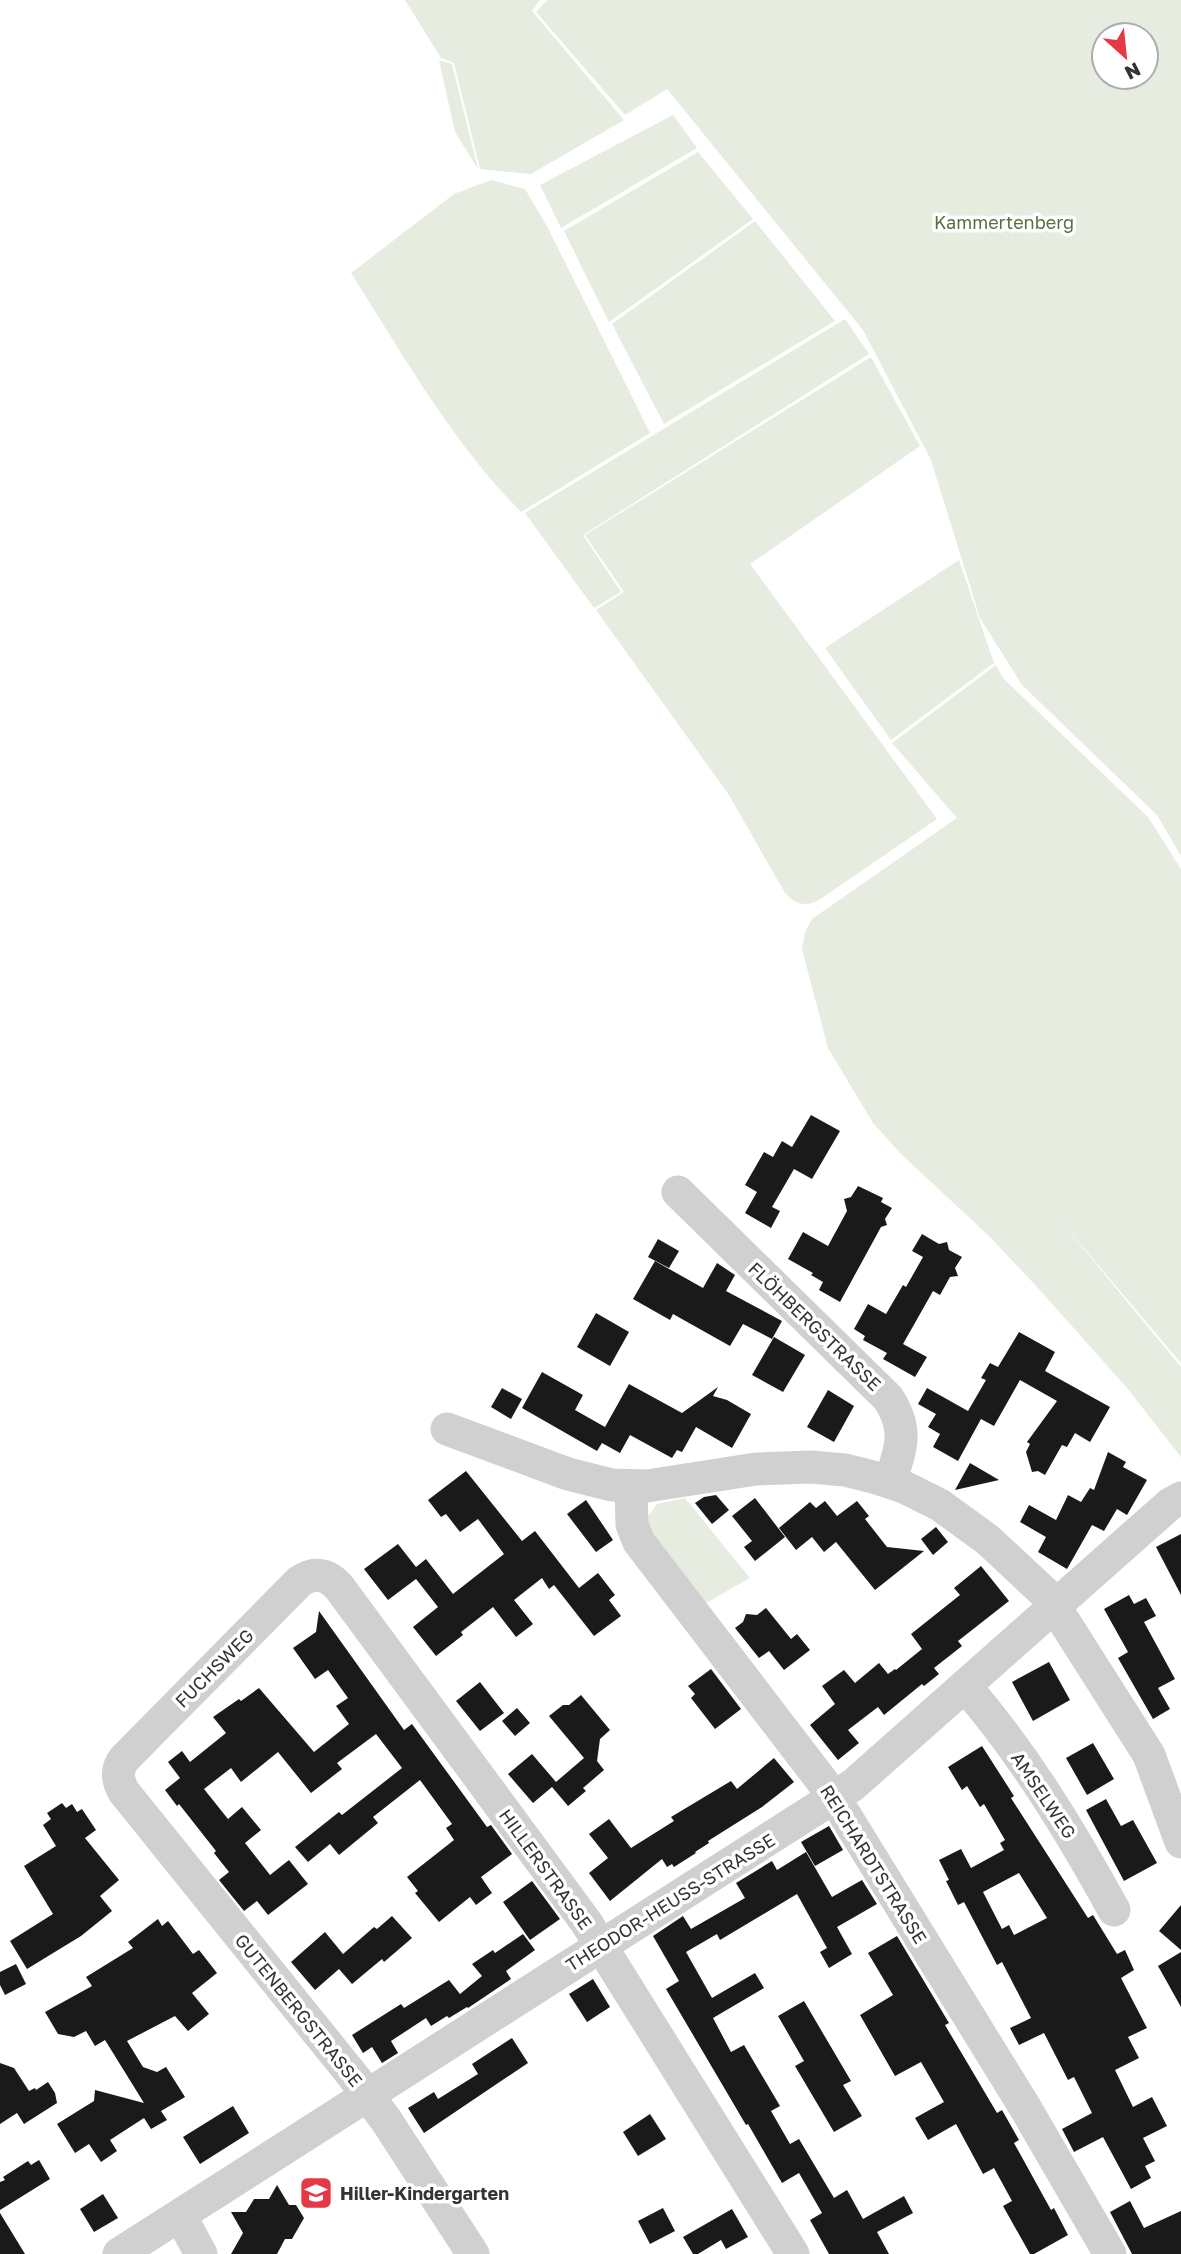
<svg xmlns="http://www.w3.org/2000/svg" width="1181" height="2254" font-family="'Golos Text',sans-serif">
<rect width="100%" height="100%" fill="#fff"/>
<g fill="#e6ecdf" fill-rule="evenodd">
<polygon points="405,0 540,0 532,11 624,120 531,174 480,169 454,63 441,58"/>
<path d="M547,0H1181V856L1157,815L1022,685L980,618L931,460L863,330L667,89L625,115L536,12ZM1104,35H1146V77H1104Z"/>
<polygon points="439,60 452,64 478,169 455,132"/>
<polygon points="673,115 697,148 561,228 540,185"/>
<polygon points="698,152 753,219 609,322 564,231"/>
<path d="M491,180L525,189L547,226L650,433L521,512C452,442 403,355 351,273L454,194Z"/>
<polygon points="755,221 835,321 664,424 612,324"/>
<polygon points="845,319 869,354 583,535 621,592 594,608 525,513"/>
<path d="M871,357L920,446L750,564L937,819L819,900C805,907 796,905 785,893L729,795L596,610L624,592L585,535Z"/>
<polygon points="959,560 994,663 891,740 825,648"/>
<polygon points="996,665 1003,678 1148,817 1181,869 1181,1363 1054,1213 1181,1367 1181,1457 1127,1388 1038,1288 990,1237 900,1153 873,1123 828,1048 802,949 805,932 812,919 957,818 892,743"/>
<polygon points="685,1498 750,1578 706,1603 651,1534 647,1518 657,1504"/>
</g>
<g fill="#1a1a1a" fill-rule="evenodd">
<polygon points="811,1115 840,1131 812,1179 794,1169 772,1207 780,1211 771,1228 745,1213 757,1192 745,1185 764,1152 773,1157 782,1141 792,1147"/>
<polygon points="858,1186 883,1198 881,1202 892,1208 885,1219 887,1225 881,1227 840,1302 819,1290 823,1282 811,1275 813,1273 788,1259 803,1232 828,1246 847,1211 844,1199 851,1197"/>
<polygon points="922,1234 939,1244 947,1242 949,1250 962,1257 955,1268 958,1276 950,1277 940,1295 933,1291 903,1344 927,1357 915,1377 883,1359 887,1353 863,1340 865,1336 854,1329 868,1304 886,1314 903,1285 906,1287 923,1257 912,1251"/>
<polygon points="658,1239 679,1251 669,1268 648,1257"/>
<polygon points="655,1261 703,1288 717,1263 735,1275 726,1291 782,1321 772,1339 743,1324 730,1346 673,1314 670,1320 633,1299"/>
<polygon points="596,1313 629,1332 610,1366 577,1347"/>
<polygon points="1019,1332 1055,1352 1045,1371 1110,1407 1090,1442 1075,1433 1067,1447 1062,1445 1045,1475 1038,1471 1032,1472 1026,1452 1030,1444 1027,1442 1057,1401 1020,1380 994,1426 981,1419 958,1461 933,1447 940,1434 928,1427 936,1414 918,1404 927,1388 968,1411 986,1380 981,1378 990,1363 998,1367"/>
<polygon points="774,1337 805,1355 783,1392 752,1375"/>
<polygon points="542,1372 583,1395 575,1410 605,1427 629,1384 682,1413 718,1387 713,1396 727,1400 751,1414 732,1448 696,1427 682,1452 677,1450 672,1458 630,1435 620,1453 602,1443 597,1451 522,1408"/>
<polygon points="502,1388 522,1399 511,1419 491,1407"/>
<polygon points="828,1390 854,1406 834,1442 807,1427"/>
<polygon points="1108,1452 1126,1462 1123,1467 1147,1480 1127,1515 1117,1509 1104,1531 1092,1525 1067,1569 1038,1552 1046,1537 1020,1522 1029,1505 1056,1520 1068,1495 1081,1502 1090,1488 1094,1490"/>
<polygon points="970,1463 999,1480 955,1490"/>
<polygon points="466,1471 522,1541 535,1531 579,1588 598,1573 615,1595 609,1600 621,1616 594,1636 554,1585 549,1589 542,1578 514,1600 533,1624 516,1637 493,1607 461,1632 463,1635 436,1656 413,1627 438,1607 416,1579 388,1600 364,1569 398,1544 416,1567 426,1559 453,1594 504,1554 478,1519 460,1532 446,1514 441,1517 428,1500"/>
<polygon points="716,1495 729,1510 712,1524 695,1503 704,1497"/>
<polygon points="755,1498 785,1537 755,1561 744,1547 752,1541 732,1516"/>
<polygon points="586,1500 613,1540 596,1552 567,1514"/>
<polygon points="825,1501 837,1516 857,1501 869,1516 865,1519 887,1547 924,1551 875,1590 836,1542 824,1552 812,1537 796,1550 779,1528 810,1502 816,1508"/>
<polygon points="936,1527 948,1542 933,1555 921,1539"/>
<polygon points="1181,1534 1181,1595 1156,1547"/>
<polygon points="981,1566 1009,1601 958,1641 962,1646 934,1668 939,1674 924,1686 922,1684 884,1715 878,1707 848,1730 859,1743 838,1760 810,1725 835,1704 822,1686 844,1670 855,1683 879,1663 888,1674 895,1669 896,1670 922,1649 911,1634 960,1595 954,1588"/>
<polygon points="1129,1595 1134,1604 1146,1598 1156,1616 1144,1622 1175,1679 1158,1688 1170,1709 1153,1719 1118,1658 1128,1652 1104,1609"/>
<polygon points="766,1608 791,1639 797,1634 810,1650 784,1670 769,1651 759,1658 735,1628 743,1622 746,1614 757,1615"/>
<polygon points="319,1611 404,1730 412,1724 487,1827 491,1825 512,1854 481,1877 492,1893 476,1905 470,1897 439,1922 415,1893 418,1891 407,1877 454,1840 446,1828 452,1824 420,1780 373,1817 378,1823 339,1855 330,1844 308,1862 295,1847 339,1812 342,1815 402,1768 376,1734 337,1763 342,1769 311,1793 278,1752 241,1782 231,1768 204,1789 228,1819 242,1807 261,1830 245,1843 270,1875 289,1860 308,1884 268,1915 257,1901 244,1911 219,1880 229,1872 214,1853 216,1851 179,1804 177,1806 165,1790 180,1778 168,1762 182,1751 190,1762 226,1733 213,1717 239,1699 241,1701 259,1688 314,1752 349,1724 336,1706 348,1698 328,1670 315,1679 293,1648 316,1632"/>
<polygon points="1049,1662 1070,1700 1033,1721 1012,1682"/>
<polygon points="711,1669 741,1709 715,1729 691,1698 695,1694 688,1686"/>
<polygon points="480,1682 504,1713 480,1731 456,1701"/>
<polygon points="581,1695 610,1730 600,1739 597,1761 604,1770 583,1788 586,1791 568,1806 552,1787 533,1803 508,1774 532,1754 556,1782 584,1758 549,1716 563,1705 569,1705"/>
<polygon points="517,1708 530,1723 515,1736 502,1721"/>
<polygon points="1093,1743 1114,1779 1087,1795 1066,1758"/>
<path d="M982,1746L1014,1796L1011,1798L1088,1918L1093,1915L1117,1954L1125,1950L1134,1970L1121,1978L1147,2028L1128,2037L1139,2058L1115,2070L1133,2107L1152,2097L1167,2126L1143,2138L1155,2161L1145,2166L1151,2178L1131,2189L1103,2137L1074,2152L1062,2129L1092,2113L1074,2077L1068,2080L1044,2033L1019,2045L1010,2028L1031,2018L1002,1962L997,1965L964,1902L958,1905L946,1881L949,1880L939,1860L961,1849L971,1868L1004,1850L1000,1843L1005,1840L984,1804L980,1807L967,1786L962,1790L948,1767ZM1019,1873L1047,1918L1014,1935L1009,1925L1002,1929L983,1892Z"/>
<polygon points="774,1758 794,1782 762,1807 708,1841 709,1843 695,1852 696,1853 674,1867 672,1864 667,1867 662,1859 610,1901 589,1873 608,1858 589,1834 609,1819 631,1848 674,1821 671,1817 731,1781 737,1789"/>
<polygon points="1106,1799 1121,1826 1133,1820 1157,1863 1124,1881 1086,1810"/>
<polygon points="62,1803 66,1808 72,1804 77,1812 82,1809 96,1830 85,1838 119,1880 100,1896 112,1911 81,1936 27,1969 10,1941 53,1914 24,1866 56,1846 43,1825 51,1819 47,1813"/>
<polygon points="829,1826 843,1850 815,1866 801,1842"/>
<polygon points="806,1852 832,1897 862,1880 877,1904 837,1927 852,1954 829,1968 820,1952 827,1948 797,1894 720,1940 717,1934 686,1952 712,1998 755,1973 764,1988 713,2018 731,2052 744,2045 780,2106 771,2111 790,2144 799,2139 834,2198 847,2190 863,2219 904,2196 913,2213 877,2232 889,2254 829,2254 810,2220 822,2213 799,2173 782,2183 748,2124 746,2125 666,1989 679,1981 653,1936 683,1916 691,1929 745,1898 736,1883 772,1861 777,1870"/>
<polygon points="532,1881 560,1919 530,1940 503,1902"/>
<polygon points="1181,1905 1181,1950 1159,1931"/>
<polygon points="392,1916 412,1938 384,1962 382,1959 352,1984 339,1969 315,1990 291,1962 325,1932 343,1954 374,1927 377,1929"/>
<polygon points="158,1919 162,1926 168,1921 193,1954 199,1950 217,1973 192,1993 209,2014 188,2031 175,2016 127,2041 143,2067 157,2072 166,2067 185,2097 161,2111 167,2120 151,2129 144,2118 110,2140 117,2151 101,2162 89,2144 75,2153 57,2124 94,2101 95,2090 144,2103 105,2040 95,2046 86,2031 74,2037 58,2034 45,2012 92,1986 86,1977 133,1948 128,1942"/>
<polygon points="523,1934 535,1950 506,1971 511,1979 468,2008 467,2007 449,2018 447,2016 431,2026 426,2018 391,2041 398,2053 382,2063 372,2047 363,2053 352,2035 401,2004 404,2008 449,1980 460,1994 482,1976 472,1964 493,1950 495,1953"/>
<polygon points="897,1936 949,2023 945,2025 997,2113 1002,2110 1019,2140 1014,2143 1051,2210 1054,2208 1068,2235 1034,2254 1030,2254 1003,2206 1012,2201 994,2168 983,2174 956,2124 928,2140 915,2118 944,2102 921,2062 895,2076 860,2015 893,1995 868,1953"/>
<polygon points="1181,1952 1181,2007 1158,1966"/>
<polygon points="16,1964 26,1984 5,1995 0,1985 0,1972"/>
<polygon points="593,1979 610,2007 587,2022 569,1994"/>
<polygon points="804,2001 851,2081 843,2085 862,2116 834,2132 795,2066 804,2061 778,2016"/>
<polygon points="512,2038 528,2063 424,2133 408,2108 434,2092 438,2099 478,2074 472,2064"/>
<polygon points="0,2063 14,2068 29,2091 35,2088 36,2090 48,2082 55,2093 57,2103 24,2124 17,2113 0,2124"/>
<polygon points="233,2106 249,2133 200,2164 183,2137"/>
<polygon points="650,2114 666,2139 638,2156 623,2132"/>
<polygon points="39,2160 50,2179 0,2210 0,2182 5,2180 3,2177 28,2161 31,2165"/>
<polygon points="277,2185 289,2205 296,2205 304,2218 292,2239 285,2239 277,2254 231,2254 243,2233 231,2212 246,2212 254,2199 269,2199"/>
<polygon points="103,2194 118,2218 94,2232 80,2209"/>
<polygon points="1130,2201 1144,2228 1181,2211 1181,2254 1132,2254 1110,2212"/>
<polygon points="663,2208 675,2231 650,2244 638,2221"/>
<polygon points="732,2209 748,2237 726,2249 721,2240 698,2254 693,2254 683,2237"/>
<polygon points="0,2213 25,2254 0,2254"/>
</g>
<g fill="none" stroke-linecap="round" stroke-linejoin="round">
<g stroke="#d0d0d0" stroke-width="33">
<path d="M678,1192L888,1398C909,1430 901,1448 890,1482"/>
<polyline points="447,1429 568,1474 612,1485 647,1486 756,1469 811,1467 845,1470 877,1478 904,1487 940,1505 988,1540 1048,1596 1149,1755 1181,1842"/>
<polyline points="631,1486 632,1525 639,1542 822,1781 845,1815 1026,2109 1110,2254"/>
<path d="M965,1686C1024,1754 1071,1832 1114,1910"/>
<polyline points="181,2217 201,2254"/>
<polyline points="119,2254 853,1785 1170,1504 1181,1498"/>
<path d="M473,2254L386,2120L353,2076L124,1792C117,1780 116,1770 124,1759L299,1582C313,1572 327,1573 339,1587L586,1922L793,2254"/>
</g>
</g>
<defs>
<symbol id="school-square" viewBox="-11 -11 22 22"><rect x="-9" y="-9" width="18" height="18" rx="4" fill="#e63946" stroke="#fff"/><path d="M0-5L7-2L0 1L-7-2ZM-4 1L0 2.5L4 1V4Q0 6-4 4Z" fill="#fff"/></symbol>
</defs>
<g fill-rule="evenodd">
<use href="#school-square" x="297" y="2174" width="38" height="38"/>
</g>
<g text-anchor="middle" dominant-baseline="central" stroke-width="7" stroke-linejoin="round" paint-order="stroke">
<g font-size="18" fill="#56703f" stroke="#fff">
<text x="1004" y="222">Kammertenberg</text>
</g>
<g font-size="18" fill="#333" stroke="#fff">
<text transform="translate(815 1326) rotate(44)">FLÖHBERGSTRASSE</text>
<text transform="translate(214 1668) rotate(-45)">FUCHSWEG</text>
<text transform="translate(1044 1795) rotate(56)">AMSELWEG</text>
<text transform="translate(874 1864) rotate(58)">REICHARDTSTRASSE</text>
<text transform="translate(546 1869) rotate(54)">HILLERSTRASSE</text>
<text transform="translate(670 1902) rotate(-32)">THEODOR-HEUSS-STRASSE</text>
<text transform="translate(299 2010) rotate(51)">GUTENBERGSTRASSE</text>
</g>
<g font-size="18" font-weight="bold" fill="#333" stroke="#fff" text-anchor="start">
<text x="340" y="2193">Hiller-Kindergarten</text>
</g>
</g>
<g transform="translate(1125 56) rotate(153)"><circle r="33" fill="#ffffff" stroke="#adadad" stroke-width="2"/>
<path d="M0-5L12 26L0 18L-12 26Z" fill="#e63946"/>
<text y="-10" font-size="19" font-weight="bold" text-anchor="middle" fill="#333333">N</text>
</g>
</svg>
